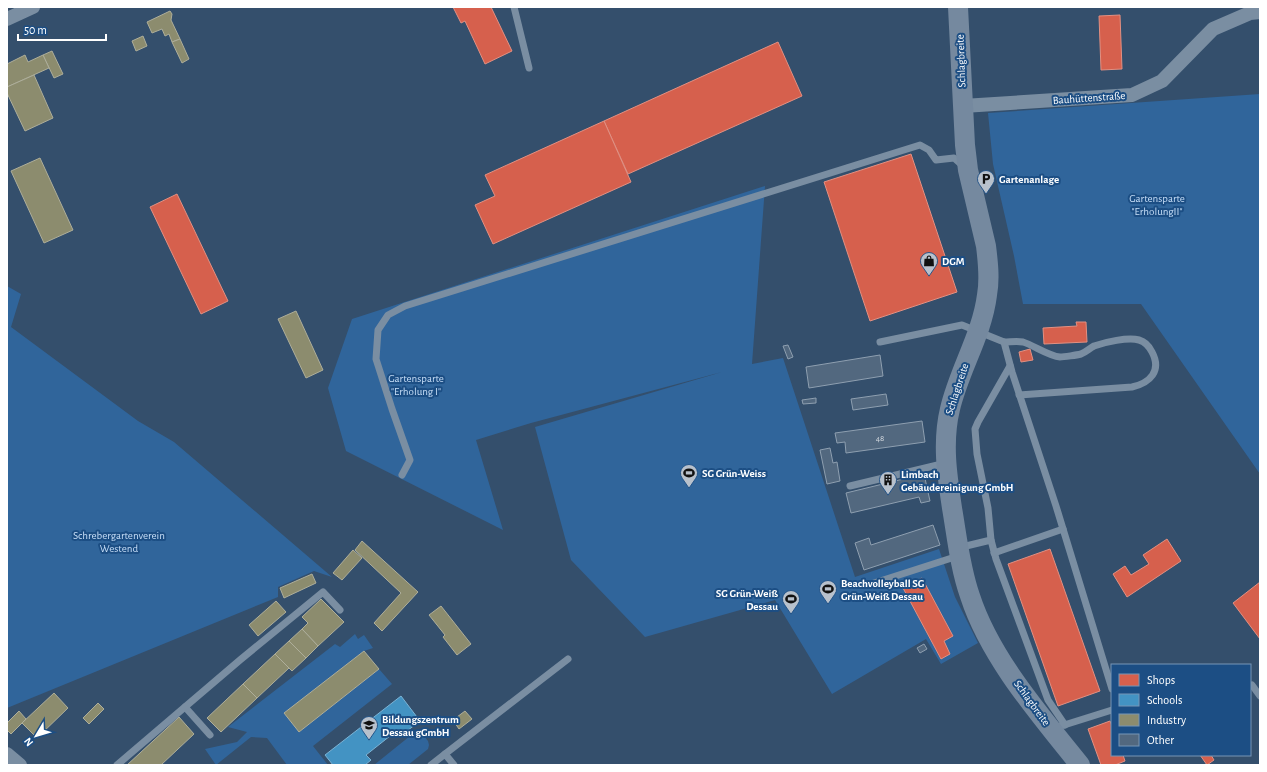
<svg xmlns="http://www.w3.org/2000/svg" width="1267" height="772" font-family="'Alegreya Sans',sans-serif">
<rect width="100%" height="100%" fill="#344f6c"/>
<g fill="#30659b">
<polygon points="1260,94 1260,474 1141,304 1023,304 1014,256 993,164 988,113"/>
<polygon points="765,186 752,364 783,358 855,577 939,549 955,597 978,643 941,664 926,639 832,694 775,600 645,637 571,560 535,427 722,372 531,423 476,440 503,530 346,451 328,388 352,319"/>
<polygon points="7,286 21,294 11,327 138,421 174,442 332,577 314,571 278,587 278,597 7,708"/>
<polygon points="355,634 358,639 364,635 373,648 364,651 285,713 299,732 379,669 392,684 313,746 328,765 287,765 267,738 251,737 216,765 205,749 237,742 247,732 228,727 335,644 340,647"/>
<polygon points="417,733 424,736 428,741 429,745 428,749 408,765 374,765 410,736"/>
</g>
<g fill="#d6604d" stroke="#e29082">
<polygon points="453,7 491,7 512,51 485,64 465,21 461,23"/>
<polygon points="1120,15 1122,69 1101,70 1099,16"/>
<polygon points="778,42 802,96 628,174 604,121"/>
<polygon points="604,121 631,182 493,244 475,205 495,196 485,175"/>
<polygon points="911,154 957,292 870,321 824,182"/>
<polygon points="177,194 228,301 201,314 150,207"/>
<polygon points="1076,322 1086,322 1087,342 1044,344 1043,328 1077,326"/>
<polygon points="1030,349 1033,360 1021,362 1019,352"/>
<polygon points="1167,539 1181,561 1127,597 1113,574 1125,566 1131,575 1149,564 1143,555"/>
<polygon points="1050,549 1100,691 1058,706 1008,564"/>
<polygon points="922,578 953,636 944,641 950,654 941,659 903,588"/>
<polygon points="1260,582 1260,639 1233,603"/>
<polygon points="1110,721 1112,726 1112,755 1123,755 1125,761 1115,765 1101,765 1088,729"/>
<polygon points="1200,755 1211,755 1214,760 1207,765"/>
</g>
<polygon fill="#4393c3" stroke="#7bb3d5" points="401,696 420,721 399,737 395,732 366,755 371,760 365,765 333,765 325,755"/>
<g fill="#8c8c6e" stroke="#aeae9a">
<polygon points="170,11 172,14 171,20 180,39 172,42 169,34 165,36 162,29 152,33 147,22"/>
<polygon points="143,36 147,46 136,51 132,41"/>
<polygon points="180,39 189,59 182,63 172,42"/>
<polygon points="52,51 63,74 54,78 43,55"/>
<polygon points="25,55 28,62 43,55 49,68 7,87 7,64"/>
<polygon points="34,75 53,118 25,131 7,93 7,87"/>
<polygon points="40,158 73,230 44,243 11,171"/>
<polygon points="296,311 323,370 306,378 278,319"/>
<polygon points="362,541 418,592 382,631 374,623 401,593 355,550"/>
<polygon points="353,550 362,558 342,580 333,573"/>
<polygon points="312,574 316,583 284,598 280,588"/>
<polygon points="321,599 344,622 318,646 302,629 308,623 302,617"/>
<polygon points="276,601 286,612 258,636 249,625"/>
<polygon points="441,606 471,644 457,655 443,637 445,635 429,615"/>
<polygon points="302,629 318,646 306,658 289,641"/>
<polygon points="289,641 306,658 292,671 275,654"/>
<polygon points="364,651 379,669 299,732 284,713"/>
<polygon points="275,654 289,668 257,698 243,684"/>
<polygon points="243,684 257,698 221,732 207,718"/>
<polygon points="54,693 68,708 37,738 22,723"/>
<polygon points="98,703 104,709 89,724 83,718"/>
<polygon points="19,711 26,719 11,734 7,730 7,723"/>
<polygon points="465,711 472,719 459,729 453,720"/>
<polygon points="179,717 194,734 161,765 127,765"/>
</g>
<g fill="#52687f" stroke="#8e9fb0">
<polygon points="788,345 793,357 788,359 783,346"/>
<polygon points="880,355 883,376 809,388 806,367"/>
<polygon points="886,394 888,405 853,410 851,399"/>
<polygon points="816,398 816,403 803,404 802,400"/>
<polygon points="922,421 925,442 846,453 845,442 837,443 835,433"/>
<polygon points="830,448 833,463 837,462 840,481 827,484 820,450"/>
<polygon points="924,474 930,501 921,503 919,497 851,513 846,493"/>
<polygon points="933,525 940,545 864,570 855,543 869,538 871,545"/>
<polygon points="924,644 927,649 920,653 917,648"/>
</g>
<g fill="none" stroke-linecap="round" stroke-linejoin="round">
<g stroke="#7a8ea2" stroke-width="7">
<polyline points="514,7 529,68"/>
<polyline points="880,342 962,325 1004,342 1012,372 1056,506 1112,689"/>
<path d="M1004,342C1010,342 1017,341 1023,342C1033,345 1049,356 1060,357C1064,357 1077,355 1081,354C1086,352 1090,348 1094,346C1105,342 1128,337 1139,340C1146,342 1149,346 1152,352C1162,371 1150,383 1132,387L1019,395"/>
<polyline points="1010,366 978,422 975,429 977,454 988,508 991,540 996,559 1048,700 1065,725"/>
<polyline points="402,475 410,460 392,409 376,359 378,330 388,315 405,306 920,145 929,150 936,160 954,158 963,166"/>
<polyline points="850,486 946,463"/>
<polyline points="960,547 966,546 991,540"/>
<polyline points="994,553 1063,529"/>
<polyline points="874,583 958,556"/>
<polyline points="1252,685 1260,696"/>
<polyline points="185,707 210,735"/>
<polyline points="1061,726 1112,710"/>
<polyline points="445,754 568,659"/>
<polyline points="117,765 240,660 323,592 340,610"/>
<polyline points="431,765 445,754 454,765"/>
</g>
<g stroke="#7a8ea2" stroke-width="14">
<polyline points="7,19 33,7"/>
<polyline points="963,106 1132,95 1162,81 1213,29 1250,13 1260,12"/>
<polyline points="7,754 20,765"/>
</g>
<path stroke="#75899f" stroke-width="20" d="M958,7L965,145L968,170L986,246C988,262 990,279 987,295C982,335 959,370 950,409C942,442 947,475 952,508C957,537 960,568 970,596C990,658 1040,715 1080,765"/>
</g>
<defs>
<symbol id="parking-pin" viewBox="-11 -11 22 30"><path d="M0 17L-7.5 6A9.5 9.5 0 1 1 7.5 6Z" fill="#b8c1cc" stroke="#1c4e84"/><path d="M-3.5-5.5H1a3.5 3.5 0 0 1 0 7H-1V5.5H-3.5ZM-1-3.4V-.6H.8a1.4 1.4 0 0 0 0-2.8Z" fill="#111"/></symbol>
<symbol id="shop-pin" viewBox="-11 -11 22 30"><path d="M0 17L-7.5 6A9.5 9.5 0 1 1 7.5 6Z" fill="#b8c1cc" stroke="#1c4e84"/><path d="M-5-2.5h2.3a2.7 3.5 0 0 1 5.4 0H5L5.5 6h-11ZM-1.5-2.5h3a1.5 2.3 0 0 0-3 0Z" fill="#111"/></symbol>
<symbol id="stadium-pin" viewBox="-11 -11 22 30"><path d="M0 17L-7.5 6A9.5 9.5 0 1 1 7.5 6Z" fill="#b8c1cc" stroke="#1c4e84"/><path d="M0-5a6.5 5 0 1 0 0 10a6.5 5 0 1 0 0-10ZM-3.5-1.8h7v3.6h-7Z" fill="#111"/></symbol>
<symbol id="building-pin" viewBox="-11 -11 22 30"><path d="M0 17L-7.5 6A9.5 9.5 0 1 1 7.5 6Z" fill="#b8c1cc" stroke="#1c4e84"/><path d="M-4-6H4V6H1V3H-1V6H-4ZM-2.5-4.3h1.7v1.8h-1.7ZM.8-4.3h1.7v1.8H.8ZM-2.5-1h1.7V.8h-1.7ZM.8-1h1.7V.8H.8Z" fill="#111"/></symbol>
<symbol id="school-pin" viewBox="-11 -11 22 30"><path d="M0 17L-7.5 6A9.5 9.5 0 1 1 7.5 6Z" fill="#b8c1cc" stroke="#1c4e84"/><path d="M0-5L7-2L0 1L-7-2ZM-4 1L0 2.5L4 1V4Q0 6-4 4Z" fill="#111"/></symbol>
</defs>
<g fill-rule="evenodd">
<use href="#parking-pin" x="976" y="169" width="20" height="27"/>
<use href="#shop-pin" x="919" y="251" width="20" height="27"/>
<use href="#stadium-pin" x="679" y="463" width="20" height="27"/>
<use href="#building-pin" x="878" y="470" width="20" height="27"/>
<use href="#stadium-pin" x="818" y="579" width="20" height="27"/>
<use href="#stadium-pin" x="781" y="589" width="20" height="27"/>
<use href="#school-pin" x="359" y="715" width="20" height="27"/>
</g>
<g text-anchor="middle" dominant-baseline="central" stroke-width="4" stroke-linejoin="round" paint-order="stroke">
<g font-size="9" fill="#d4d9df">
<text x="880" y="438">48</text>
</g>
<g font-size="11" fill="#fff" stroke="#1c4e84">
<text transform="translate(961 61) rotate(-92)">Schlagbreite</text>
<text transform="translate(1089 98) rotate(-4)">Bauhüttenstraße</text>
<text transform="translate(957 389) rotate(-72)">Schlagbreite</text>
<text transform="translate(1032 703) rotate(54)">Schlagbreite</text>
</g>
<g font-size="11" font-weight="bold" fill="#fff" stroke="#1c4e84" text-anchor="start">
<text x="999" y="179">Gartenanlage</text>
<text x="942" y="261">DGM</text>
<text x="702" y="473">SG Grün-Weiss</text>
<text x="901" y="474">Limbach<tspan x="901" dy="13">Gebäudereinigung GmbH</tspan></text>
<text x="841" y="583">Beachvolleyball SG<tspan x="841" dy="13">Grün-Weiß Dessau</tspan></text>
<text x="778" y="593" text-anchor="end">SG Grün-Weiß<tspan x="778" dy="13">Dessau</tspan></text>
<text x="382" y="719">Bildungszentrum<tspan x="382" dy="13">Dessau gGmbH</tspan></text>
</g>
<g font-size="11" fill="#c8dff8" stroke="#1c4e84">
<text x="1157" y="198">Gartensparte<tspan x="1157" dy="13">"ErholungII"</tspan></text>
<text x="416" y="378">Gartensparte<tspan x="416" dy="13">"Erholung I"</tspan></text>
<text x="119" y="535">Schrebergartenverein<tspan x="119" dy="13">Westend</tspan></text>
</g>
</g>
<rect width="1267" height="772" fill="none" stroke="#ffffff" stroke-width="16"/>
<rect x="1111" y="664" width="140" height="92" fill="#1c4e84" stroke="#7795b5"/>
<rect x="1119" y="674" width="20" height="12" fill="#d6604d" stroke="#7795b5"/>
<text x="1147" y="684" font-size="12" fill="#ffffff">Shops</text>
<rect x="1119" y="694" width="20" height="12" fill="#4393c3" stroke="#7795b5"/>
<text x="1147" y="704" font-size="12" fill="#ffffff">Schools</text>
<rect x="1119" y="714" width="20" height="12" fill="#8c8c6e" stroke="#7795b5"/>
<text x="1147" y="724" font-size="12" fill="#ffffff">Industry</text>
<rect x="1119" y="734" width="20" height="12" fill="#52687f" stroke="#7795b5"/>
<text x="1147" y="744" font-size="12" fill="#ffffff">Other</text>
<g transform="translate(36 736) rotate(232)" stroke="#1c4e84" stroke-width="3" paint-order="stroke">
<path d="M0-3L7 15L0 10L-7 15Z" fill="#ffffff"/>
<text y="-6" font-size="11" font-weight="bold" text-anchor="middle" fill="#ffffff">N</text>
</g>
<path d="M18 34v6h88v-6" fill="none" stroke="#ffffff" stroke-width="2"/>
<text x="24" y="34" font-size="12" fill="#ffffff" stroke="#1c4e84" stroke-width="3" paint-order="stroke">50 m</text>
</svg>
